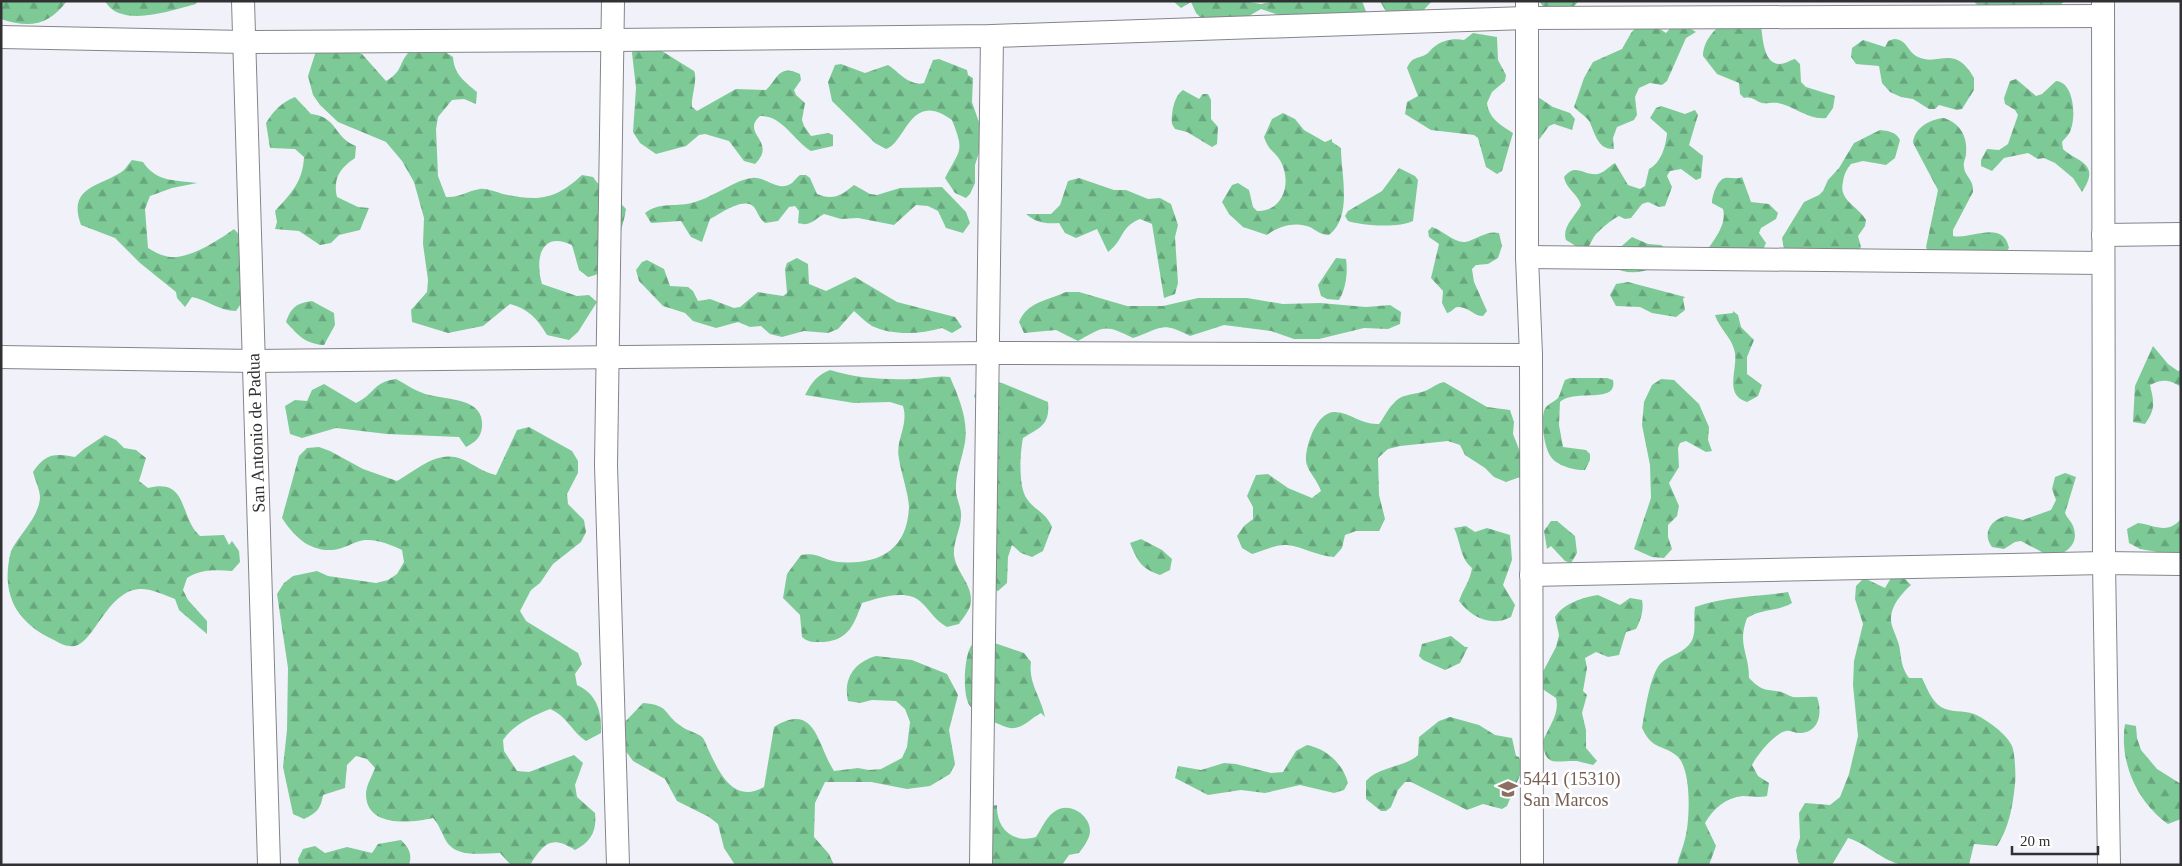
<svg xmlns="http://www.w3.org/2000/svg" width="2182" height="866" font-family="Georgia,serif">
<defs>
<pattern id="forest-firs" width="22" height="20" patternUnits="userSpaceOnUse" patternTransform="scale(1.25)"><rect width="22" height="20" fill="#7dca97"/><path d="M5 1l3.5 6h-7zM16 11l3.5 6h-7z" fill="#67a57c"/></pattern>
</defs>
<rect width="100%" height="100%" fill="#f1f2f9"/>
<g fill="url(#forest-firs)">
<path d="M1,1H67C49,25 30,29 1,19Z"/>
<path d="M105,1H197L196,4C173,10 120,29 105,1Z"/>
<polygon points="1173,1 1249,2 1261,4 1273,1 1362,1 1367,14 1309,25 1261,9 1240,21 1204,21 1196,13 1191,2 1181,8"/>
<polygon points="1380,1 1432,1 1420,14 1389,17"/>
<polygon points="1539,1 1579,1 1572,8 1548,13"/>
<polygon points="1973,1 2064,1 2053,14 1982,9"/>
<path d="M1734,13L1760,19C1763,31 1761,64 1780,64C1785,64 1790,60 1795,59L1800,64L1801,82L1806,87L1835,96L1833,108L1826,118C1808,120 1794,106 1778,103C1772,102 1768,104 1762,103C1755,101 1752,96 1744,98L1740,94L1739,83L1717,74L1703,56C1703,37 1721,24 1734,13Z"/>
<path d="M1680,22L1696,32L1686,38L1667,81L1662,85L1650,83L1639,88L1635,97L1637,115L1634,120L1617,127L1613,138L1614,149C1597,150 1595,132 1589,121C1586,116 1578,112 1574,107L1584,78L1593,62L1622,49L1631,33L1640,23H1651L1666,33L1674,24Z"/>
<path d="M1473,33L1497,37L1498,60L1506,75L1505,81L1492,92L1487,103C1489,119 1501,125 1513,133L1502,171L1497,174L1486,167L1478,138L1474,135L1431,130L1405,114L1407,102L1418,96L1407,68C1412,57 1416,59 1425,55C1429,53 1431,49 1434,47C1442,40 1454,38 1464,40Z"/>
<path d="M1894,39C1908,40 1907,52 1918,57C1939,67 1954,43 1974,78V90L1962,109L1957,110L1939,105L1935,109H1929L1913,99L1901,97L1890,92L1882,83L1879,66L1856,64L1851,57L1852,48L1863,40L1885,47L1888,41Z"/>
<path d="M339,47L362,54L386,81C403,71 398,65 408,53C419,42 442,49 453,57C454,74 464,81 477,92L476,104L464,99L452,100L438,117L436,129L438,176L446,197C460,198 466,191 480,189C486,188 496,192 503,194C537,201 554,201 582,175L593,177C602,191 615,196 626,209C624,224 612,263 600,272C597,275 592,276 588,277L579,270L572,245C540,230 535,260 542,284L577,296L589,295L597,302L578,332L569,340L547,335C537,318 528,309 510,304L483,326L448,333L412,322L411,310L427,292L428,280L423,244L424,218L414,182L402,161L386,142L338,122L320,105L313,95L308,76L316,51Z"/>
<path d="M634,47L657,48L694,71C698,79 691,96 692,107L697,111L736,89L766,90C779,77 779,64 800,74L801,80L794,90L796,95L805,103L802,120L804,126L811,136L828,133L833,135V146L811,151C794,141 782,115 760,116C740,134 778,141 755,164L744,161L729,141L705,134L699,135L686,146L656,154L640,143L633,132L636,88L632,53Z"/>
<path d="M939,59L967,70L968,75L973,78L972,102L982,131V143L975,165V183L970,194L966,198L955,193L945,178C960,149 965,153 952,120C910,89 906,143 886,149L875,143L832,101L828,82L835,65L841,64L865,73L888,65C899,72 910,87 924,83L933,60Z"/>
<path d="M2016,79L2036,96L2042,94L2056,81C2074,82 2076,116 2071,129C2070,134 2065,138 2062,142L2063,149C2076,162 2102,162 2082,192L2073,178L2055,163L2044,158L2038,159L2028,153L2004,158L1992,171L1981,166V160L1987,149L1999,150L2008,144L2018,115L2015,110L2005,104L2004,98L2010,81Z"/>
<path d="M1183,90L1199,99L1203,94H1208L1211,100V119L1218,127L1217,144L1212,147L1187,132L1175,129L1172,124C1171,113 1174,96 1183,90Z"/>
<polygon points="1532,93 1553,107 1570,113 1575,119 1572,130 1554,124 1549,126 1538,141"/>
<path d="M295,97L311,114C338,117 333,137 356,146L355,158C340,168 333,178 337,197L358,207L369,208L360,230L339,235L331,243L320,245L299,231L275,229L277,222L275,211C291,194 303,181 304,157L295,149L270,148L266,123C274,110 281,103 295,97Z"/>
<path d="M1661,106L1685,114L1695,110L1698,115L1689,145L1703,156L1701,178L1696,180L1681,169L1670,171L1667,176L1672,187L1665,206L1659,207L1648,202L1642,204L1631,218L1625,219L1619,216C1612,219 1602,228 1596,234C1591,240 1591,246 1584,251L1566,240C1562,226 1575,217 1581,205C1578,194 1566,189 1564,177C1576,162 1583,176 1598,174C1605,172 1608,167 1615,163L1628,185L1640,189L1645,186L1649,169C1661,163 1666,146 1667,133L1650,118L1656,108Z"/>
<path d="M1283,113L1295,119L1304,130L1325,142L1332,139V142L1341,148C1341,175 1353,216 1329,235C1321,235 1317,231 1310,227C1296,221 1278,226 1267,235L1243,227L1229,214L1222,202L1232,185L1238,183L1249,190L1253,207L1257,211C1283,212 1292,183 1281,162C1275,151 1269,152 1264,137L1272,119Z"/>
<path d="M1944,118C1961,124 1968,137 1966,155C1965,160 1963,163 1964,167C1965,177 1974,179 1973,192L1953,230V236C1971,240 2003,219 2009,248L2005,253L1928,252L1926,247L1938,190L1913,143C1914,128 1930,119 1944,118Z"/>
<path d="M1880,130C1889,131 1896,132 1900,140L1895,158L1886,165L1863,161L1851,164C1846,170 1844,175 1843,182C1838,200 1858,206 1866,220L1865,226L1858,236L1861,247L1858,252L1784,249L1782,238L1804,202L1819,195L1823,191L1828,180L1839,168L1854,143Z"/>
<path d="M132,160L143,162C156,182 175,180 197,183L172,188L150,196L145,209L148,248C154,252 162,256 170,257C190,259 219,240 234,229L242,238L243,301L236,311C219,311 208,300 192,297L185,307L177,298L176,292L140,263L115,238L81,225C66,185 104,186 124,170C127,167 129,163 132,160Z"/>
<path d="M1399,168L1415,176L1418,180L1413,221C1400,228 1362,226 1348,221L1345,216L1348,211L1382,191Z"/>
<path d="M800,175H806L810,178L817,194C833,201 842,195 854,185L870,194L877,195L900,188L942,187L966,212L970,223L963,233L946,228L938,211L928,206L916,205L894,225L858,218L841,219L824,214C814,220 809,227 798,223L799,211L795,206L789,207L778,221L765,223C759,218 758,213 754,207C744,196 720,214 710,219L702,242L691,237L681,221L651,223L645,213C661,201 676,208 695,202C711,198 737,179 752,178C766,176 777,193 792,183C795,180 797,177 800,175Z"/>
<path d="M1742,177L1751,202L1769,204L1778,213L1776,219L1761,228L1759,233L1766,243L1761,254L1705,253C1714,240 1727,225 1723,209L1712,203C1712,196 1717,180 1725,178C1731,177 1736,180 1742,177Z"/>
<path d="M1079,178L1114,190H1126L1148,199L1160,198L1171,204L1178,225L1175,237L1178,283L1175,294L1164,298L1152,224L1140,219C1120,227 1124,240 1108,252L1097,229L1076,238L1065,233L1059,223C1045,224 1037,223 1026,214H1051L1060,205L1068,181Z"/>
<path d="M1432,227C1442,230 1454,243 1465,242C1476,240 1487,230 1499,233L1502,246L1498,258L1488,264L1476,265L1472,269L1474,282L1487,311L1483,316C1474,316 1467,306 1458,307C1454,307 1452,312 1447,313L1442,303L1443,291L1431,278L1439,244L1429,237L1428,231Z"/>
<path d="M1632,237L1648,244L1661,245L1671,252C1659,271 1631,279 1611,266L1616,251Z"/>
<path d="M797,258L808,264L809,284L826,291L855,277L897,302L955,317L962,327L952,333L942,328C920,334 894,336 872,326C865,322 859,315 854,311L838,329L828,333L804,331L782,337L770,334L761,326L750,327L738,322L716,328L693,321L685,313L663,306L639,281L636,270L642,262L647,260L664,269L670,286L688,287L693,291L698,301L710,299L734,308L740,307L758,292L783,296L787,293L785,269L787,263Z"/>
<path d="M1336,258L1346,259C1348,272 1346,289 1339,300L1327,299L1321,296L1318,285Z"/>
<polygon points="1628,282 1685,297 1683,299 1685,310 1676,317 1652,313 1640,307 1616,306 1610,295 1616,284"/>
<path d="M1066,292H1079L1127,306H1163L1198,298H1247L1283,304L1320,303L1366,307L1390,305L1401,312L1400,324L1388,329L1364,328L1319,339H1294L1271,331L1224,325L1190,336C1160,320 1161,329 1133,338C1104,324 1105,326 1078,341L1056,330L1024,333L1019,322C1028,301 1047,301 1066,292Z"/>
<path d="M312,301L334,313L335,325L324,345C305,344 298,335 286,322C291,308 296,303 312,301Z"/>
<path d="M1733,311L1738,315L1741,327L1754,340L1747,357V374L1762,385L1758,396L1747,402C1722,394 1740,367 1734,349C1731,337 1719,328 1715,315L1733,313Z"/>
<path d="M2153,346L2168,364L2178,371L2181,370V387C2169,379 2162,379 2150,385C2154,402 2156,409 2145,424L2133,422L2135,386Z"/>
<path d="M830,370C855,378 885,380 911,379C925,379 937,375 950,377C959,398 970,423 964,447C961,462 955,476 956,492C957,501 962,508 961,518C960,531 953,542 954,555C956,572 972,584 971,601C971,609 963,618 959,624L947,627C936,621 931,612 922,603C908,588 879,598 862,603C854,624 849,640 824,642C814,642 809,643 802,637L800,615L783,598L787,574L801,555C819,552 822,560 838,562C877,565 907,552 909,507C909,496 901,472 899,459C895,440 909,426 903,406L890,402L854,403L805,395C812,382 817,375 830,370Z"/>
<path d="M1570,378H1607L1613,380C1618,405 1575,388 1560,402L1559,425L1563,447L1586,450L1590,454V460L1585,470C1575,471 1556,465 1551,457C1544,447 1541,423 1544,411C1546,404 1553,403 1558,398C1561,393 1562,386 1565,380Z"/>
<path d="M396,379C407,385 417,392 429,395C448,400 485,398 482,427C481,438 475,442 466,447L459,437L387,434L336,428L302,438L290,434L285,406L295,400L307,401L312,390L324,384L356,403C375,394 373,382 396,379Z"/>
<polygon points="1661,379 1674,380 1699,404 1709,427 1708,440 1712,451 1706,452 1686,441 1680,443 1678,448 1679,467 1669,483 1679,506 1677,516 1668,525 1668,537 1672,549 1664,558 1652,557 1634,549 1651,498 1650,465 1642,425 1644,402 1652,385"/>
<path d="M990,381L1002,383L1048,402C1050,425 1041,427 1023,438C1020,453 1018,487 1027,499C1035,511 1045,511 1052,527L1043,551L1032,557L1021,553L1012,545L1008,557L1007,583L998,591L989,588L984,417L974,396L979,385Z"/>
<path d="M1444,382L1487,407L1510,410L1514,422L1513,434L1526,467L1520,477L1506,482L1494,477L1485,468L1465,455L1460,445L1448,441L1400,446L1388,449L1378,458L1379,495L1385,519L1379,531H1356L1345,535L1342,548L1334,557C1317,556 1304,547 1287,545C1276,544 1263,551 1252,554L1242,548L1237,536L1244,526L1253,519V507L1247,496L1256,475L1268,474L1288,488L1312,498L1321,491C1317,479 1307,471 1306,461C1305,446 1317,411 1335,412C1352,413 1361,425 1379,424C1384,418 1387,410 1393,404C1401,394 1411,395 1422,392C1428,391 1435,384 1444,382Z"/>
<path d="M529,427L572,451L578,461V473L567,494L568,504L584,520L586,532L581,542L553,564L540,583L531,590L520,611L526,621L578,653L582,664L575,674L577,685C597,694 602,712 601,733L586,741C571,731 567,716 550,709C533,716 514,724 503,740L504,751L517,771L529,772L574,755L583,763L575,785L577,797L595,813C597,831 591,842 575,850C551,835 544,843 530,865H511L500,853C482,853 455,859 445,839C441,831 439,825 433,818C411,823 366,828 366,794C366,786 372,776 375,768L367,759L356,756L347,765L345,788L323,795C321,808 317,813 304,819L293,814L283,767L287,730L288,668L277,594L284,583L293,576L317,571L328,576L376,583L388,580L397,574L404,562L402,550C392,545 377,539 365,540C354,541 343,550 332,550C308,551 294,536 282,518L299,456L307,448L319,447L330,451L363,469L397,481C418,469 439,448 464,460C476,466 483,472 496,475L517,430Z"/>
<path d="M105,435L116,440L124,448L136,450L146,458L139,481L148,488C189,477 179,518 200,536L224,535L229,545L232,541L239,551L240,562L232,571C215,570 202,569 187,578L183,590L188,600L207,621V634L179,610L175,599C165,595 150,588 139,589C108,591 94,642 75,646C67,647 61,644 54,640C16,622 0,594 11,551C20,533 38,519 40,498C40,490 35,480 33,472C45,454 54,453 75,457L84,449Z"/>
<path d="M2065,473L2076,477L2065,513C2067,518 2071,521 2073,526C2080,544 2067,552 2053,558L2021,541L2015,542L2004,549L1992,547C1982,534 1990,520 2006,516L2023,520L2051,510L2056,500L2052,489L2055,477Z"/>
<path d="M2181,519V556L2140,549L2129,543L2127,529L2138,523C2155,525 2167,535 2181,519Z"/>
<polygon points="1551,521 1557,521 1575,536 1577,553 1571,563 1565,561 1551,546 1547,549 1544,531"/>
<path d="M1466,526L1475,532L1487,528L1510,535L1512,560L1503,585L1515,605L1511,617C1492,627 1472,618 1459,601C1463,589 1470,581 1472,568C1460,558 1461,543 1454,528Z"/>
<path d="M1141,539L1162,550L1172,559L1170,570L1160,575C1141,569 1137,560 1130,543Z"/>
<path d="M1903,577L1911,585C1900,595 1887,610 1892,626C1894,632 1897,638 1899,645C1902,659 1900,665 1909,678H1922C1927,688 1931,700 1941,707C1951,713 1963,710 1974,714C1986,719 2007,734 2012,746C2015,753 2016,776 2015,784C2013,805 2009,828 1997,846L1974,844L1969,865C1948,865 1923,866 1903,865C1882,861 1868,844 1848,838L1832,865H1801L1798,862L1796,850L1800,838L1799,813L1805,803L1830,805L1840,797L1849,774L1858,736L1853,685L1854,661L1863,624L1855,599L1856,586L1864,578L1885,588L1891,578Z"/>
<path d="M1788,592L1792,603C1777,612 1762,608 1747,618C1737,645 1749,652 1749,678C1764,693 1764,688 1781,692C1785,693 1789,696 1793,697C1801,698 1809,696 1817,697C1823,713 1819,734 1798,733C1794,733 1790,730 1786,731C1775,733 1757,755 1752,765L1758,776L1769,783L1767,796C1757,798 1752,796 1743,796C1725,798 1714,808 1705,823L1716,846L1709,865H1677C1679,856 1683,848 1685,839C1690,821 1692,769 1677,756C1661,743 1653,751 1642,728C1645,712 1650,672 1662,662C1671,655 1685,652 1691,642C1697,633 1693,618 1695,607C1725,596 1757,597 1788,592Z"/>
<path d="M1598,595L1620,605L1630,598L1642,600C1644,609 1641,620 1636,629L1626,632L1619,655L1608,657L1596,652L1585,658L1587,668L1583,691L1587,695L1582,713L1586,730V748L1597,761L1593,765C1588,764 1582,762 1577,761C1558,760 1544,769 1543,741C1549,726 1560,714 1556,698L1541,688L1538,681L1556,647L1559,635L1555,617C1563,604 1583,597 1598,595Z"/>
<polygon points="1451,636 1465,647 1468,647 1460,663 1445,670 1423,660 1419,656 1422,644"/>
<path d="M980,638L1024,653L1031,662C1028,683 1041,697 1045,717L1041,713C1031,718 1025,727 1014,728C1008,729 1002,725 996,723C986,719 976,715 970,706C962,696 964,657 971,646C973,643 977,641 980,638Z"/>
<path d="M876,656L912,660L947,674L958,695L949,730L955,764L950,774L930,786L907,789L871,782H825L815,803L814,837L829,854L834,865H735L724,848L718,824L709,817L677,801L665,779L633,761L625,750L622,725L643,703C670,705 663,714 681,726C687,731 696,732 702,737C705,740 707,747 709,751C720,774 734,804 764,787L774,727C816,701 817,745 834,771L858,768L869,770L881,769L902,758L907,747L910,722L905,709L896,701L872,700L860,703L848,701C843,679 854,662 876,656Z"/>
<path d="M1450,717L1479,725L1495,735L1512,738L1516,756L1519,757L1523,768L1507,806L1502,809L1483,804L1467,810L1411,782H1405L1398,790L1391,807L1386,811H1381L1366,799V781C1379,766 1404,768 1418,755L1419,737L1439,721Z"/>
<path d="M2125,724L2136,726L2137,738L2141,750L2157,769L2181,784V819L2168,824C2137,802 2119,762 2125,724Z"/>
<path d="M1307,745C1327,749 1343,764 1348,783L1344,790L1334,793L1300,785L1265,793L1241,790L1208,795L1175,778L1178,766L1201,770L1224,763L1236,764L1271,773L1283,772L1296,751Z"/>
<path d="M997,805C996,828 1013,844 1036,837C1042,828 1047,815 1057,810C1072,802 1091,817 1090,832C1089,840 1084,846 1079,853L1069,855L1062,865H982L986,807Z"/>
<path d="M401,840C408,847 413,854 409,865H299L298,859L303,849L315,846L325,853L347,847L372,853L378,844Z"/>
</g>
<g fill="none" stroke-linecap="round" stroke-linejoin="round">
<defs>
<g id="street">
<polyline points="243,1 269,865"/>
<polyline points="613,1 606,465 618,865"/>
<polyline points="1527,1 1527,257 1531,355 1532,865"/>
<polyline points="2103,1 2104,563 2109,865"/>
<polyline points="1,37 244,42 614,40 992,36 1526,18 2103,16"/>
<polyline points="2103,235 2181,234"/>
<polyline points="1527,257 2103,263"/>
<polyline points="1,357 254,361 988,353 1531,355"/>
<polyline points="1531,575 2104,563 2181,564"/>
<polyline points="981,865 992,36"/>
</g>
</defs>
<use href="#street" stroke="#84858b" stroke-width="24"/>
<use href="#street" stroke="#fff" stroke-width="22"/>
</g>
<defs>
<symbol id="school-bare" viewBox="-9 -9 18 18"><path d="M0-5L7-2L0 1L-7-2ZM-4 1L0 2.5L4 1V4Q0 6-4 4Z" fill="#8d6e63" stroke="#fff" stroke-width="2.5" paint-order="stroke"/></symbol>
</defs>
<g fill-rule="evenodd">
<use href="#school-bare" x="1494" y="775" width="28" height="28"/>
</g>
<g text-anchor="middle" dominant-baseline="central" stroke-width="5" stroke-linejoin="round" paint-order="stroke">
<g font-size="18" fill="#313134" stroke="#fff">
<text transform="translate(256 433) rotate(-92)">San Antonio de Padua</text>
</g>
<g font-size="18" fill="#785e54" stroke="#fff" text-anchor="start">
<text x="1523" y="779">5441 (15310)<tspan x="1523" dy="21">San Marcos</tspan></text>
</g>
</g>
<rect width="2182" height="866" fill="none" stroke="#313134" stroke-width="5"/>
<path d="M2012 846v8h86v-8" fill="none" stroke="#313134" stroke-width="2.5"/>
<text x="2020" y="846" font-size="15" fill="#313134" stroke="#ffffff" stroke-width="4" paint-order="stroke">20 m</text>
</svg>
